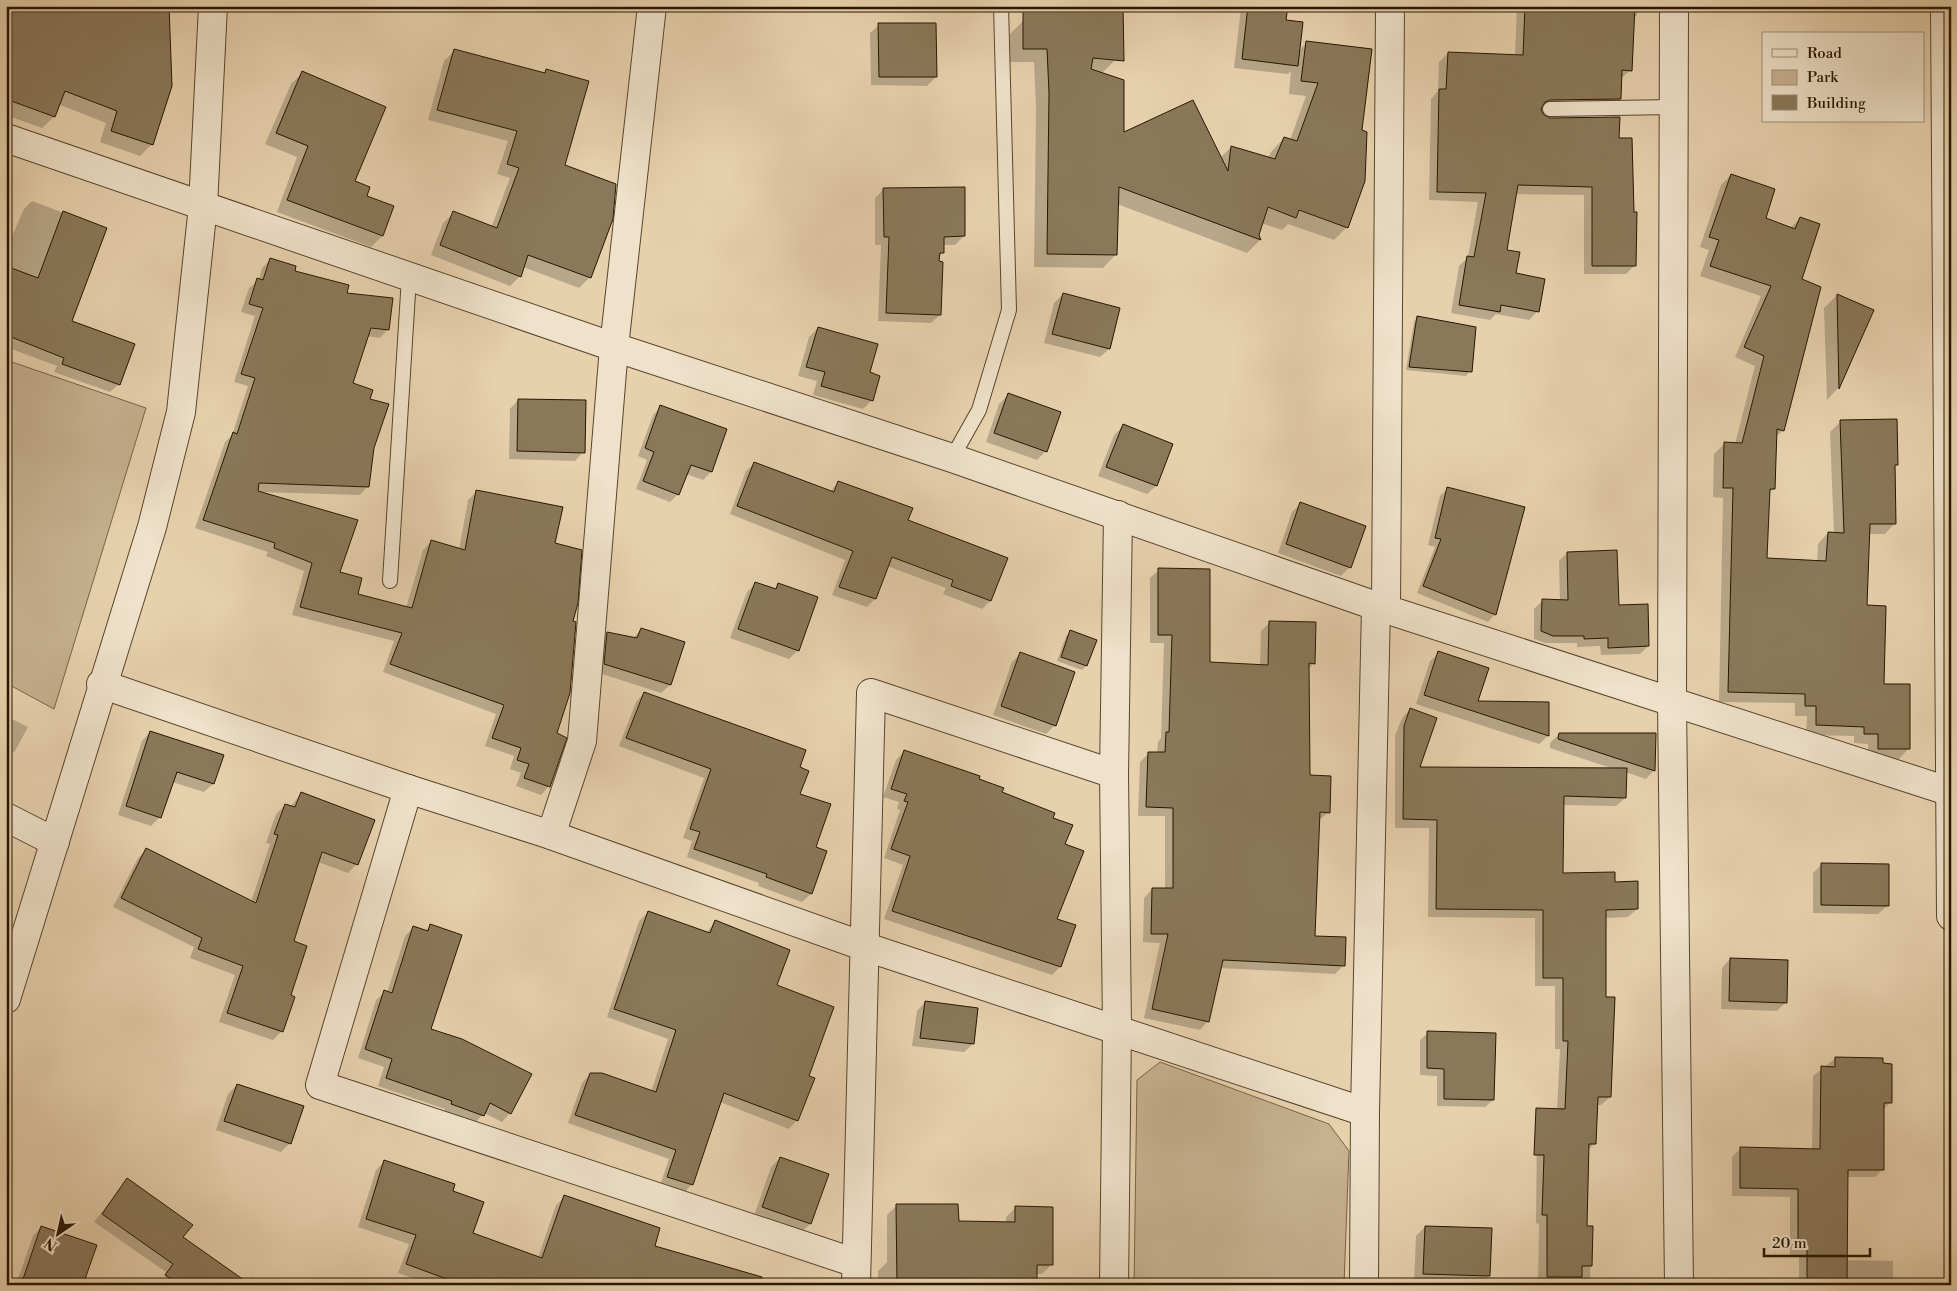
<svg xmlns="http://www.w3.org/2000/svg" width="1957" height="1291" font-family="'Libre Bodoni',serif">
<rect width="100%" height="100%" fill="#e7d1ad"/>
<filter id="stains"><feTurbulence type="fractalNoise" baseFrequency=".004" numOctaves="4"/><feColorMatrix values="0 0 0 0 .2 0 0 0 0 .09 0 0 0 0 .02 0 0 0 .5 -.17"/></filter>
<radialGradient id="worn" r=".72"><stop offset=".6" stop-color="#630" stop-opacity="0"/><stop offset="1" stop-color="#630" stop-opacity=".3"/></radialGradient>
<g fill="#c6b190" stroke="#766448">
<polygon points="6,360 146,408 54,709 6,683"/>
<polygon points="1160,1062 1329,1124 1349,1151 1344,1285 1134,1285 1137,1080"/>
</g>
<g fill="#0003">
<polygon points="10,6 152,144 140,156 100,142 106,123 58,104 54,117 42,128 6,115 6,14"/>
<polygon points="1243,6 1287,6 1285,21 1299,51 1306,43 1370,50 1347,227 1334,240 1288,224 1282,230 1261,223 1257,235 1260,240 1247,253 1117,204 1116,254 1103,268 1034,267 1036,108 1034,62 1010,62 1010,34 1023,21 1115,60 1101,74 1123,134 1220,158 1231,147 1268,158 1271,152 1284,138 1290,140 1306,96 1289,94 1291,71 1288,74 1234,68 1241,8"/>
<polygon points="1517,6 1637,6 1637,15 1633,19 1631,70 1620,79 1620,99 1611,107 1540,109 1542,115 1550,119 1618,140 1635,265 1626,274 1584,274 1584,195 1515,194 1505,251 1515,274 1538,311 1529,320 1496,314 1490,320 1451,313 1459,266 1468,257 1478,202 1429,200 1431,99 1438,91 1439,62 1448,53 1515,56"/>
<polygon points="879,25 936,77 927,86 871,85 870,33"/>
<polygon points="454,51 543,74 547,70 564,166 590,277 579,288 523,267 520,276 510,286 431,255 443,223 454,213 491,228 510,178 497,174 508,141 428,120 444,61"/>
<polygon points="302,73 353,182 365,196 382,236 371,247 277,212 297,157 265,144 291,84"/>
<polygon points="1731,175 1764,219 1790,228 1801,218 1800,279 1783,430 1775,438 1774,488 1768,494 1765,559 1817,562 1818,544 1828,533 1834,534 1830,432 1841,421 1897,464 1893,467 1895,523 1885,534 1869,534 1866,606 1882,685 1909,748 1899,759 1868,759 1868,744 1854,743 1854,736 1806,735 1807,716 1795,716 1795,703 1719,702 1723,498 1713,497 1714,454 1724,444 1735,444 1755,366 1735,357 1761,296 1700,276 1709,250 1700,247 1721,185"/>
<polygon points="884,189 964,236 955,245 943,245 942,252 938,256 940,315 931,323 878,321 881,245 875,245 875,198"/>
<polygon points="32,201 106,229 71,322 119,384 110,392 54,372 57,366 6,347 6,250 24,209"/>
<polygon points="271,259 293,272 345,294 388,329 380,338 366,336 351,384 368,400 372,447 368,486 360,495 259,492 338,573 356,595 406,608 423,550 431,542 459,550 468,500 477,491 554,544 571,622 549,786 541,795 516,786 521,773 510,769 514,756 485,746 496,714 383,672 394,641 292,615 304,571 266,556 268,552 195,528 225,442 232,435 248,386 234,382 255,316 241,312 249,288 259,280 262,268"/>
<polygon points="1063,294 1109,349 1100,357 1044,343 1054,303"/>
<polygon points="1837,295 1873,311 1838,388 1827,400 1824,308"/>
<polygon points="1418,317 1470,371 1466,376 1406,370 1414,321"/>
<polygon points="818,328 868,373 872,400 863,409 813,395 817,381 798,376 809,337"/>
<polygon points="1008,395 1046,451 1037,460 986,442 999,404"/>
<polygon points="518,400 583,452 575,461 509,459 510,409"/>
<polygon points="661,407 711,472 703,480 686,474 678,494 670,502 636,489 647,460 638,456 653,415"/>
<polygon points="1123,426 1156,486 1147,494 1098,476 1114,435"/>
<polygon points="755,463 830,492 838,482 907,521 1006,558 990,601 982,609 943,594 946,588 887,566 875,599 867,607 832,595 845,560 730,514 746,471"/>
<polygon points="1448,489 1495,614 1488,622 1417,593 1435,547 1428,545 1440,496"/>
<polygon points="1300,504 1350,567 1341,576 1278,553 1292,512"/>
<polygon points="1567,553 1618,607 1648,646 1640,654 1601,655 1600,646 1577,647 1577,643 1545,643 1534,639 1534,609 1542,601 1560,601 1559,561"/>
<polygon points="1159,570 1209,664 1260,666 1261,631 1270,622 1314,663 1308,669 1309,776 1329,812 1318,821 1314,937 1344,965 1335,974 1220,968 1208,1021 1200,1030 1144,1018 1160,943 1143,942 1144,898 1152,889 1165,890 1165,816 1138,816 1140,762 1149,753 1157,753 1158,742 1161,738 1164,643 1150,643 1150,578"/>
<polygon points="755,584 774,590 778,585 798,650 789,659 730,638 747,592"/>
<polygon points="641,630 670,685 661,693 596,672 598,642 607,633 632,639"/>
<polygon points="1071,632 1095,640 1086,666 1082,670 1057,661 1066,636"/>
<polygon points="1021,653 1055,725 1046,734 993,715 1012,662"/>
<polygon points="1439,653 1476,703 1548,736 1539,744 1416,704 1430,661"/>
<polygon points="644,693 798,768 798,794 815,848 826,852 811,894 802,902 758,886 759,883 687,857 692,841 683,838 704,778 619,746 636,702"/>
<polygon points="1410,709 1418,768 1614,769 1550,748 1550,743 1559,734 1654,770 1646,779 1625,772 1625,798 1616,806 1562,805 1562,874 1614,883 1637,909 1628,917 1605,918 1605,998 1610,1097 1601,1105 1597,1105 1595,1143 1587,1151 1585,1227 1591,1228 1590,1285 1538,1285 1539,1224 1536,1223 1537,1118 1557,1110 1560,1049 1555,1049 1555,986 1535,986 1535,918 1428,917 1429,828 1395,828 1395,736 1402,718"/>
<polygon points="6,716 28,727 15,751 6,760"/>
<polygon points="150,732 222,756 213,784 204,792 172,782 160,817 151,826 118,815 142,741"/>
<polygon points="904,752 977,780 1001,793 1064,844 1056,919 1074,926 1060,967 1052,975 884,919 903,865 884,858 900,810 897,809 899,802 883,797 896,760"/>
<polygon points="301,794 357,864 348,873 318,862 292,942 289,996 282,1031 273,1040 219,1022 235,975 190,958 194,947 113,907 138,858 147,849 251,902 270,844 266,843 276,814 285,805 290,807"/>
<polygon points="1822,864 1887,906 1878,914 1813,913 1813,873"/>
<polygon points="648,912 706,933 715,922 775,986 807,1076 797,1120 789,1129 720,1102 692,1184 684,1193 660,1185 669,1159 568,1123 582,1083 590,1074 651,1092 668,1039 607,1017 639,921"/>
<polygon points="430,926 430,1030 510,1113 502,1122 484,1113 474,1124 443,1112 445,1109 378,1086 384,1067 358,1058 376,1000 385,992 387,993 405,936 414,927 425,931"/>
<polygon points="1730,959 1786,1002 1777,1011 1721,1009 1722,968"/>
<polygon points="925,1002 973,1044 964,1052 912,1046 917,1011"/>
<polygon points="1428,1033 1493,1100 1485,1107 1437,1106 1437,1076 1420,1075 1420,1040"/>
<polygon points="1836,1058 1890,1102 1883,1110 1883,1169 1875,1177 1847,1177 1846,1260 1893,1261 1893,1285 1799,1285 1799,1255 1790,1255 1790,1197 1732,1196 1732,1157 1741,1148 1812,1150 1813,1076"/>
<polygon points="237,1085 290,1143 281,1152 216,1130 228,1094"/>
<polygon points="780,1158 810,1224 802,1232 754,1216 771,1167"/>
<polygon points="385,1161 451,1192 471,1233 538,1258 556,1205 565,1197 653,1247 714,1285 432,1285 398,1273 409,1244 358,1227 376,1170"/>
<polygon points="127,1180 182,1238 246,1283 252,1277 261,1285 176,1285 164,1275 166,1272 94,1222"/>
<polygon points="897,1205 958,1222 1006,1223 1006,1217 1016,1207 1051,1265 1042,1274 1036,1274 1036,1285 878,1285 878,1271 887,1262 887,1215"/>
<polygon points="42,1227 82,1285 16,1285 33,1236"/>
<polygon points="1425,1227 1489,1276 1480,1284 1414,1285 1416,1236"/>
</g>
<g fill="#8a785a" stroke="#261701">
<polygon points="6,6 169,6 172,86 153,145 111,131 117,111 65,91 55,117 6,99"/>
<polygon points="1023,6 1123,6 1124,61 1093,58 1091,69 1124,80 1124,132 1193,100 1228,171 1231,146 1275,159 1284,137 1297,141 1318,83 1301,81 1306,41 1372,49 1362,130 1367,132 1365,181 1348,228 1299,210 1296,218 1268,207 1259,235 1261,240 1119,187 1117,255 1047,254 1049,93 1047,49 1023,49"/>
<polygon points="1248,6 1288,6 1286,20 1303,22 1298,66 1242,59"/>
<polygon points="1525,6 1635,6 1632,71 1622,70 1621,99 1550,100 1545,102 1541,109 1543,114 1550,118 1620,117 1619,138 1632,138 1634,212 1637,212 1636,266 1592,266 1592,187 1518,185 1507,250 1520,252 1516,273 1545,279 1539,312 1501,305 1500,312 1459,305 1467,256 1474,257 1486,193 1437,192 1439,89 1446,89 1448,52 1523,55"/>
<polygon points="878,23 936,23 937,77 879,77"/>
<polygon points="454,49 545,73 546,69 589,81 565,165 616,184 613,219 591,278 528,255 521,277 440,245 453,211 497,228 519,168 507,164 517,131 437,110"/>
<polygon points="302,71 386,107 355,181 370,187 367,196 394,206 383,236 287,200 308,146 276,133"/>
<polygon points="1731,174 1775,189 1766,218 1795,229 1800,217 1820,224 1802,279 1821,287 1784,431 1777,429 1775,489 1770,489 1767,558 1826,561 1828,532 1844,533 1840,420 1897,419 1898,465 1895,465 1896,524 1870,524 1867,605 1886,606 1884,684 1910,684 1910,749 1878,749 1878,734 1864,734 1864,727 1816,725 1816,706 1805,706 1805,694 1728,692 1733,488 1723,488 1724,442 1742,443 1764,356 1744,347 1771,286 1710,266 1719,240 1709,237"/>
<polygon points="965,187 965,236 944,237 944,253 940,253 939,261 943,262 941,315 886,313 889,237 884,237 883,188"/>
<polygon points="63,211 107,228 72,321 135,344 120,385 62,364 64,358 6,335 6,266 38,278"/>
<polygon points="270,258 296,266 295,271 349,285 347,293 393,298 389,330 371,328 353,383 373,390 370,399 389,404 374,448 369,487 259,483 258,491 358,520 340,572 362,578 358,594 412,608 431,540 465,550 476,490 563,507 555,543 582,550 578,603 573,621 576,622 570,693 557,733 567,738 550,787 524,778 529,764 517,760 521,748 492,738 504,705 390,664 402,633 300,607 312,563 274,548 275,543 203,520 233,432 237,434 255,378 241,374 263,308 249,304 257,278 263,280"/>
<polygon points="1063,293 1120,308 1110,349 1052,334"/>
<polygon points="1837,294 1874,310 1839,389"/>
<polygon points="1417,316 1476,327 1472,372 1409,367"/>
<polygon points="818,327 878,344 870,372 880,376 873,401 821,386 825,372 806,367"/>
<polygon points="1008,393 1061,412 1047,452 994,433"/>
<polygon points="518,399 586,400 585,453 517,451"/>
<polygon points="660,405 727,429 712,472 691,465 679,495 643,481 654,452 645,448"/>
<polygon points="1123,424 1173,444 1157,486 1106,467"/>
<polygon points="754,462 834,492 838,481 913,508 908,520 1008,558 991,601 951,586 953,580 892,557 876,599 839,587 853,551 737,506"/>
<polygon points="1447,487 1525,507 1496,615 1423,586 1441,539 1435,538"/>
<polygon points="1300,502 1366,526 1351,568 1286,544"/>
<polygon points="1617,550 1619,605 1648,604 1649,646 1608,648 1608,638 1584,639 1584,636 1553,636 1541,631 1542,599 1568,600 1567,552"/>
<polygon points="1158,568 1210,569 1210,662 1268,665 1269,621 1316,622 1315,664 1309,663 1310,775 1331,776 1330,813 1320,812 1315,936 1346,937 1345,966 1223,960 1209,1022 1152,1009 1168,934 1151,934 1152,888 1173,888 1173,808 1146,807 1148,752 1165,752 1166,732 1169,732 1172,635 1158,635"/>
<polygon points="755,582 776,589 778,583 818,597 799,651 738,629"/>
<polygon points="641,628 685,642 671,685 604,664 607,632 637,638"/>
<polygon points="1070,630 1097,640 1087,666 1061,657"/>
<polygon points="1438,651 1489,668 1478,701 1549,702 1549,736 1424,695"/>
<polygon points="1020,652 1075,672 1056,726 1001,706"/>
<polygon points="644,692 806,750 800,767 809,771 800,794 831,804 816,847 827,851 812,894 766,877 767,874 694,849 700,832 690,829 711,769 626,738"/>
<polygon points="1410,708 1437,718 1420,767 1627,768 1626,798 1564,796 1563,873 1615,872 1615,882 1638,881 1638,909 1606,910 1606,997 1615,997 1611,1097 1598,1097 1596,1144 1589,1144 1587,1226 1593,1226 1592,1266 1582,1266 1582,1277 1547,1277 1547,1215 1542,1215 1544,1155 1534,1155 1536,1108 1565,1109 1568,1041 1563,1041 1563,978 1543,978 1543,910 1436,909 1437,820 1403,819 1404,726"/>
<polygon points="150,731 224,755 214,784 177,772 161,818 126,806"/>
<polygon points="1559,733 1656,733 1655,771 1558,739"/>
<polygon points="904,750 980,776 979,779 1004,788 1002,792 1055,813 1053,818 1073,825 1065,844 1084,851 1057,919 1076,925 1061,967 892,911 910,856 891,849 908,802 904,801 907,794 891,789"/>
<polygon points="301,792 375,820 358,865 322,852 294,941 307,946 291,995 295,997 283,1032 227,1013 243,966 198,949 202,938 121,898 146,848 256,903 278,835 274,834 285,804 295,807"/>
<polygon points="1821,863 1889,864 1889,906 1821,905"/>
<polygon points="648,911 710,933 715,920 790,950 777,985 834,1007 809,1076 815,1078 798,1121 724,1093 693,1185 667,1177 676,1150 575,1115 590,1073 602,1073 656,1092 676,1030 614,1009"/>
<polygon points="430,924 462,935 431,1029 462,1039 532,1074 511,1114 490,1103 484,1116 451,1104 452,1101 386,1078 392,1059 365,1049 384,990 392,993 413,926 428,931"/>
<polygon points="1730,958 1788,960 1787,1003 1729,1001"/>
<polygon points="925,1001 978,1008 974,1044 920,1038"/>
<polygon points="1427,1031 1496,1033 1494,1100 1444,1099 1444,1069 1427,1068"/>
<polygon points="1835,1057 1883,1058 1883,1063 1892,1064 1892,1103 1884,1103 1884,1170 1848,1170 1847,1285 1807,1285 1807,1247 1798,1247 1798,1189 1740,1188 1740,1147 1820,1149 1821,1066 1835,1067"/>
<polygon points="237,1084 304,1106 291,1144 224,1121"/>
<polygon points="780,1157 829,1174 811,1224 762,1207"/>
<polygon points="384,1160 455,1184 453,1191 484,1202 473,1233 542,1258 564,1195 660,1228 655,1246 762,1277 760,1285 463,1285 406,1264 416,1235 366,1219"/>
<polygon points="127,1178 193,1225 183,1237 251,1285 180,1285 165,1275 173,1264 102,1214"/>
<polygon points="896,1204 958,1204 959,1221 1015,1222 1015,1206 1053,1207 1053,1265 1037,1265 1037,1285 897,1285"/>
<polygon points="41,1226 97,1245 83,1285 21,1285"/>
<polygon points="1425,1226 1492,1228 1490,1276 1423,1274"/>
</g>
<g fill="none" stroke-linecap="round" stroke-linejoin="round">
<defs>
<g id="service">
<polyline points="1550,109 1674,107"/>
<polyline points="952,458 979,410 1009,310 1001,6"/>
<polyline points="390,581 409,277"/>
</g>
<g id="minor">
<polyline points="1674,6 1672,702 1679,1285"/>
<polyline points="1945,6 1951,916"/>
<polyline points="6,138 614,347 952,458 1376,606 1951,792"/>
<polyline points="1386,608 1390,6"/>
<polyline points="101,684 408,789 551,835 863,946 1365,1112"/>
<polyline points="408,789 320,1085 856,1263"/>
<polyline points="6,817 55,842"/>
<polyline points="551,835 582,741 614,347 652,6"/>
<polyline points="856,1285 871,693 1114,774"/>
<polyline points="1114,1285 1117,1028 1114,774 1118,515"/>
<polyline points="1364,1285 1365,1112 1376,606"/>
</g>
<polyline id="tertiary" points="6,999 152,527 181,412 203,206 213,6"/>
</defs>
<use href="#service" stroke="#56462c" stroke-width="16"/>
<use href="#minor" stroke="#56462c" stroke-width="30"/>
<use href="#tertiary" stroke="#56462c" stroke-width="30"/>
<use href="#service" stroke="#efe1ca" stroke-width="14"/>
<use href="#minor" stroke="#efe1ca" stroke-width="28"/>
<use href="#tertiary" stroke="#efe1ca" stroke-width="28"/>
</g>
<rect width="1957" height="1291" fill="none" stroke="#e7d1ad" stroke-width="25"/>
<rect x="8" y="8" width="1942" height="1276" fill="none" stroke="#261701" stroke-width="2.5"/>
<rect x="12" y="12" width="1932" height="1266" fill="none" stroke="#261701"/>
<rect x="1762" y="32" width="162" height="90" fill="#efe1ca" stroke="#9f907a"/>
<rect x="1772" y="49" width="25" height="8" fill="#efe1ca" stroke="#9f907a"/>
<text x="1807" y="58" font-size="15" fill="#261701">Road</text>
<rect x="1772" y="70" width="25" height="15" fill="#c6b190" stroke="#9f907a"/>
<text x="1807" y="82" font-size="15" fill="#261701">Park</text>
<rect x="1772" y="95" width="25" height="15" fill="#8a785a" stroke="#9f907a"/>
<text x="1807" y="108" font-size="15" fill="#261701">Building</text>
<g transform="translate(58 1234) rotate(214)" stroke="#efe1ca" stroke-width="4" paint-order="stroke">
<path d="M0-4L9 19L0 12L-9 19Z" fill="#261701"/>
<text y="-8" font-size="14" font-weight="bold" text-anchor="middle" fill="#261701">N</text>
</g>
<path d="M1764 1248v8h106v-8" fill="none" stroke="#261701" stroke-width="2.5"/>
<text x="1772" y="1248" font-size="15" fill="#261701" stroke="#efe1ca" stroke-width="4" paint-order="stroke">20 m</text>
<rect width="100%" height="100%" filter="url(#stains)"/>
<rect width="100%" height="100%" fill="url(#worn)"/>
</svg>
